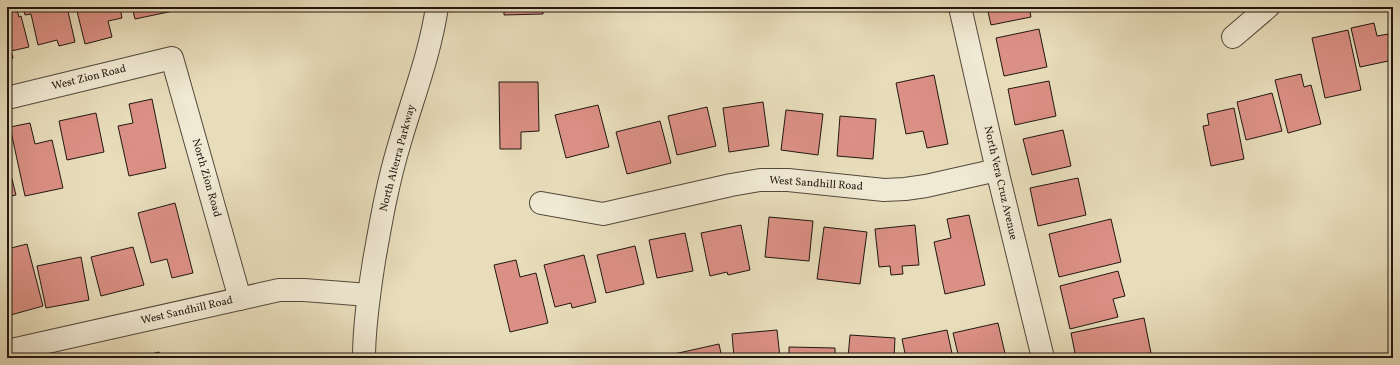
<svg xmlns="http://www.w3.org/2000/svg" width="1400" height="365" font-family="Vollkorn,serif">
<rect width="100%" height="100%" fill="#e8ddbb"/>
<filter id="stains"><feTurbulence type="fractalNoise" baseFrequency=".005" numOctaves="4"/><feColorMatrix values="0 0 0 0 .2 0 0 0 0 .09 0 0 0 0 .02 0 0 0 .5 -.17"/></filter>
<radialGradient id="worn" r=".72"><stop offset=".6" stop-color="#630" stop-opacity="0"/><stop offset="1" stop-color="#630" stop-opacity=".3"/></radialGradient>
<g fill="#db9085" stroke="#211710">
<polygon points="7,7 16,7 19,17 21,16 29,47 11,51 13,58 7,60"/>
<polygon points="23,7 67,7 75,42 59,46 57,40 38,45 31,14 25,15"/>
<polygon points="76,7 120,7 122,18 108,21 112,37 85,44"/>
<polygon points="132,7 178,7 178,10 135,19"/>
<polygon points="504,7 543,7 543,14 504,15"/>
<polygon points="987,7 1029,7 1031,17 991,25"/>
<polygon points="1374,23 1377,36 1388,34 1393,60 1360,67 1351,28"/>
<polygon points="1039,29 1047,67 1004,76 996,38"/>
<polygon points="1348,30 1361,90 1325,98 1312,38"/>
<polygon points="1301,74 1304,87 1311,85 1321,124 1288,133 1275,80"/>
<polygon points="934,75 948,144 927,148 923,131 906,134 896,83"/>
<polygon points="1049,81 1056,116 1015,125 1008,89"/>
<polygon points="499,82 538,82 539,131 521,132 521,149 500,149"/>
<polygon points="1272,93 1282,131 1246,140 1237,102"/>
<polygon points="152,99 166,168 129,176 118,126 133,123 129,104"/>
<polygon points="763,102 769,146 729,152 723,108"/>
<polygon points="598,105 609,147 566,158 555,115"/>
<polygon points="707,107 716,146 677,155 668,116"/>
<polygon points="1234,108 1244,159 1211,166 1203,126 1209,125 1207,114"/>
<polygon points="786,110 823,114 818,155 781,150"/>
<polygon points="96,113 104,152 67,160 59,121"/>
<polygon points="840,116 876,119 873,159 837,156"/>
<polygon points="660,121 671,163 627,174 616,132"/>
<polygon points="30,123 35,144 52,140 63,188 25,196 10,127"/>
<polygon points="1063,130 1071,166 1032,175 1023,139"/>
<polygon points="7,159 16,195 7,197"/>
<polygon points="1078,178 1086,215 1038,226 1030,188"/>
<polygon points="175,203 193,273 172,278 167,259 151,263 138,213"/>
<polygon points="969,215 985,285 945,294 934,242 951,238 947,219"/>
<polygon points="769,217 813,221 809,261 765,257"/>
<polygon points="1111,219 1121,262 1059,277 1049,234"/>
<polygon points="741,225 750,270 728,275 727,272 710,276 701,233"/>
<polygon points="915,225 919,265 902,266 903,274 891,275 890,266 879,267 875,229"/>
<polygon points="824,227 867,232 860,284 817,279"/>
<polygon points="685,233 693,271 657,278 649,240"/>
<polygon points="27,244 43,306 7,316 7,249"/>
<polygon points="635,246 644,284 606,293 597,255"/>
<polygon points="133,247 144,285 101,296 91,257"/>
<polygon points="584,255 596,302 572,308 571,303 555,307 544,265"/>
<polygon points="81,257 89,300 46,308 37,266"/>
<polygon points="516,260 520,277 536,273 548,323 510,332 494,265"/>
<polygon points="1118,271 1125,296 1113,299 1118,317 1070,329 1060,286"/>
<polygon points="1144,318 1152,358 1076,358 1071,333"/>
<polygon points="998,323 1006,358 959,358 953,333"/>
<polygon points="777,330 780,358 734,358 732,334"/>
<polygon points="947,330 953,358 906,358 902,339"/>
<polygon points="850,335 895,338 894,358 848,358"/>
<polygon points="719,344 722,358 675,358 674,354"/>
<polygon points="789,347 835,348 835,358 789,358"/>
<polygon points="159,352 160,358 140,358 140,357"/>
<polygon points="1393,353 1393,358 1370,358"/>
</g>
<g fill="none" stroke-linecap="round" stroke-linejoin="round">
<defs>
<g id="minor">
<polyline points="960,7 997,170 1043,358"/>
<polyline points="1233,37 1268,7"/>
<polyline points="7,98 172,58 240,299"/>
<polyline points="541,203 603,214 731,185 760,180 788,180 884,190 905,189 926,186 997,170"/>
<polyline points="7,351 279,290 304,290 369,295"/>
<path d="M364,358C364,326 369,293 374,261C381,221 388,181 400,142C413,97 430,54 437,7"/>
</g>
</defs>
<use href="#minor" stroke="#53483b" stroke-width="24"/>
<use href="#minor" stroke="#f0e9d3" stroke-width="22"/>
</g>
<g text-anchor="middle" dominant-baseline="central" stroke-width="4" stroke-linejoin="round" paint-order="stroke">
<g font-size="11" fill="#211710" stroke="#f0e9d3">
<text transform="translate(89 78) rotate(-14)">West Zion Road</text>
<text transform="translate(398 158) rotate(-75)">North Alterra Parkway</text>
<text transform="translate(206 178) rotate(74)">North Zion Road</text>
<text transform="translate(1000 183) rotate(77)">North Vera Cruz Avenue</text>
<text transform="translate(816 184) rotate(4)">West Sandhill Road</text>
<text transform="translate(187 311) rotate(-13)">West Sandhill Road</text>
</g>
</g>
<rect width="1400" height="365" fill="none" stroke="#e8ddbb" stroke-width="24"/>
<rect x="8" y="8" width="1384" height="349" fill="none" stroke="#211710" stroke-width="2"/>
<rect x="12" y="12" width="1376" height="341" fill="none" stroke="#211710"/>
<rect width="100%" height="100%" filter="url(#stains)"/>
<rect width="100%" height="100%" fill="url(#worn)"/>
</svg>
